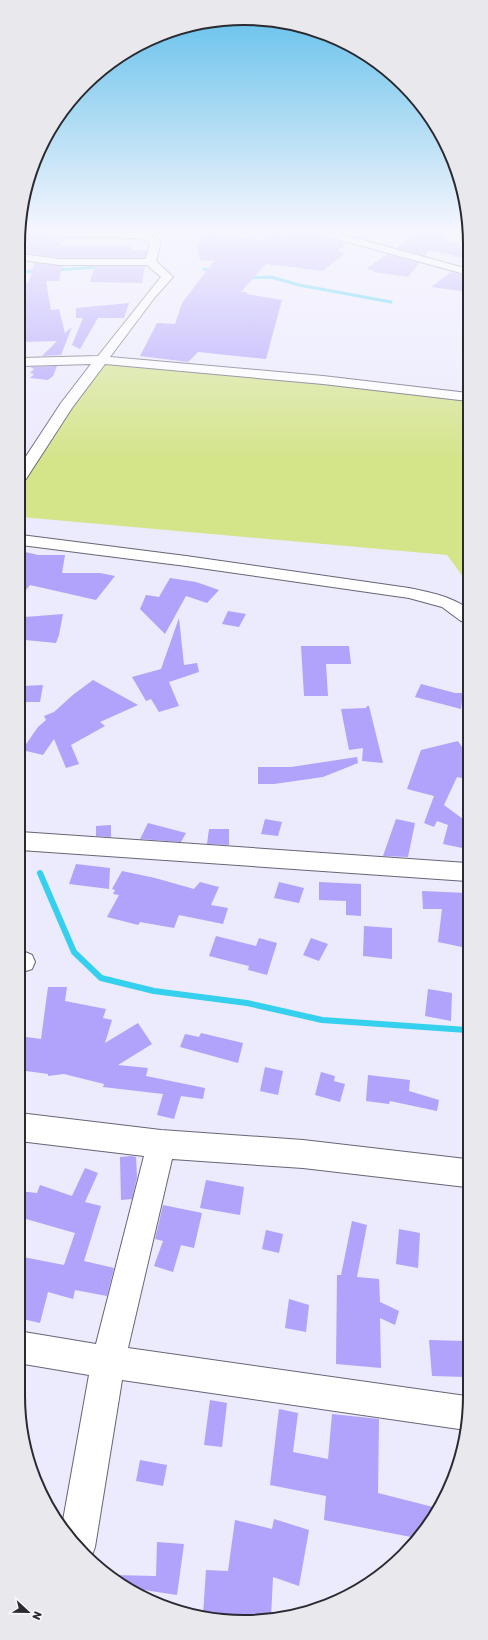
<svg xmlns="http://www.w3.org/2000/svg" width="488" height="1640" font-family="Rubik,sans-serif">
<rect width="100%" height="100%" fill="#eceafd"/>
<polygon fill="#d4e489" points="100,360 468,397 467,582 447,555 21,517 21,477"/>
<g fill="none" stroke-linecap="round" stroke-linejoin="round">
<g stroke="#35d0ee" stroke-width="3">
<polyline points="204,269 214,272"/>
<polyline points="56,270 101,267"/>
<polyline points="22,272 39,271"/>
<polyline points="246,278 271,277 299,285 391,302"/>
</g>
<polyline stroke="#35d0ee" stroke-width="6" points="40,873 74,952 101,978 154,991 247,1003 322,1020 467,1030"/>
</g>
<g fill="#b1a2fc">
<polygon points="22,233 42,233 48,238 67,238 60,246 133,245 132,250 147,250 145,258 60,258 28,253 22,250"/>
<polygon points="204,233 261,240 272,233 289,236 294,233 314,233 346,244 338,251 345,253 323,271 266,264 241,292 248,292 246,294 282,300 266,359 198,352 188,362 140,356 157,323 175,324 182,303 214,261 200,260 196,247"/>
<polygon points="416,233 432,233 447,235 443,239 468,246 468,259 429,250 425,256 396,248"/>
<polygon points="387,254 419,263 408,277 373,272 374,270 366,269"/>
<polygon points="35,263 66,266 62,267 59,281 46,281 51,310 59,309 65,333 72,327 61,355 42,356 57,341 22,342 22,320 26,308 22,294 22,284 28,283"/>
<polygon points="95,266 145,266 142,283 90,282"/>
<polygon points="451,272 468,276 468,292 431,287"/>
<polygon points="129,303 124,318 98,318 80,349 72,345 83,318 76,318 76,308"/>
<polygon points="57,366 53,376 48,380 30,378 34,374 30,373 34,369 30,367"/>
<polygon points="21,551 38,555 65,555 62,573 100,573 115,576 96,600 30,585 21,596"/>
<polygon points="170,578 196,582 219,590 207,603 186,596 165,634 140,609 146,595 159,597"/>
<polygon points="228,611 246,614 239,627 222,624"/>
<polygon points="63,614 59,635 56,643 25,640 25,617"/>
<polygon points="179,618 184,665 197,663 199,672 169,682 179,706 159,712 151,699 146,701 132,677 161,669"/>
<polygon points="301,646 349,646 351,664 326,664 328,696 304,696"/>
<polygon points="93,680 138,705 100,722 105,726 71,745 79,764 66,768 54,739 43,755 22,750 38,727 46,720 44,716 54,712 74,694"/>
<polygon points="421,684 455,693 463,693 461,709 415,697"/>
<polygon points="43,685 40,702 20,702 21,686"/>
<polygon points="367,706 369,706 383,763 362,761 363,748 349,750 341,709 366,708"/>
<polygon points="458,741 467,755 467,779 457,777 444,805 467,822 467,849 443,844 448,825 437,821 434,827 424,823 434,796 407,789 421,750"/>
<polygon points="357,757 358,763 323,777 274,784 258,784 258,767 291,767"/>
<polygon points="265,819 282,822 278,836 261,834"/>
<polygon points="396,819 415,823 408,857 383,856"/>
<polygon points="148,823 186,833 181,842 140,839"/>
<polygon points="111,825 111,837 96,836 96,826"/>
<polygon points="209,829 229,829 229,845 207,844"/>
<polygon points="76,864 110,868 109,889 69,884"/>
<polygon points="122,871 155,878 194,889 200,882 219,887 211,905 228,908 223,924 179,915 174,928 140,922 138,925 107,917 119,895 113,894 115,890 112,889"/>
<polygon points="279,882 304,888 299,903 274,898"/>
<polygon points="319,882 361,884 361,916 346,915 346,901 319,900"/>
<polygon points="422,891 467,893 467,948 438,942 442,909 423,909"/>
<polygon points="364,926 392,928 392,959 363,956"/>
<polygon points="216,936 256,946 259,938 277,943 267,975 248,970 249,966 209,956"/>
<polygon points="311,938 328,944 319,961 303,955"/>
<polygon points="48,987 67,987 65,1001 106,1009 103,1018 112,1020 105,1043 138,1023 152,1044 118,1065 148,1068 146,1076 205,1088 203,1099 181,1096 174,1119 157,1115 163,1094 103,1087 104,1084 64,1074 48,1076 48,1074 19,1070 19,1036 41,1039"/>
<polygon points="428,989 452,993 451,1021 425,1016"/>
<polygon points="201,1033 243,1043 238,1063 180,1047 185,1034 199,1037"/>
<polygon points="265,1067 283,1071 278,1095 260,1091"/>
<polygon points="321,1072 335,1076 334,1081 345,1084 340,1102 315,1095"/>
<polygon points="368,1075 410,1080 409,1091 439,1100 437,1111 390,1101 389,1104 366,1101"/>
<polygon points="131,1156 136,1157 137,1177 132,1199 121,1200 120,1157"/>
<polygon points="85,1168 98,1173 85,1202 101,1206 84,1261 114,1268 107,1296 75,1290 73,1299 48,1292 40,1323 18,1318 18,1256 64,1265 75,1233 19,1217 19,1191 37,1193 40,1185 72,1196"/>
<polygon points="206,1180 244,1187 240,1215 200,1208"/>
<polygon points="163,1205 202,1213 194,1248 181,1245 173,1272 154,1266 163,1241 155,1239"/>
<polygon points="352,1221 367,1225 357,1277 379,1279 380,1302 399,1311 395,1325 380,1318 381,1368 336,1364 337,1275 341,1275"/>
<polygon points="399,1229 420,1233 418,1268 396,1264"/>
<polygon points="266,1230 283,1234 279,1253 262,1249"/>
<polygon points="289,1299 309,1305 306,1332 285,1328"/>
<polygon points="429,1340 464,1341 466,1377 432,1376"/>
<polygon points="210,1400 227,1403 222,1447 204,1445"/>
<polygon points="279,1409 298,1413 293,1452 328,1459 332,1414 379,1419 378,1493 437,1508 432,1522 416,1538 324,1520 326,1496 270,1485"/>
<polygon points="140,1460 167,1465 163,1486 136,1481"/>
<polygon points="274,1519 309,1530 299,1586 273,1577 271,1617 229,1622 203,1615 206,1570 228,1571 235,1520 272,1529"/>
<polygon points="157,1542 184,1544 177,1595 144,1590 142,1597 113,1575 156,1576"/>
</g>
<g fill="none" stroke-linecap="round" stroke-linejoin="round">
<defs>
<g id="minor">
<polygon points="43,233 141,233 151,235 161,242 156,261 173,277 155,297 110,357 323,376 468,393 468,401 323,384 105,364 72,408 26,479 21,480 21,464 61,403 91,364 22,366 22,358 98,356 161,277 147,265 60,265 22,260 22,254 60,259 146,259 150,243 144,240 135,238 48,236"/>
<polygon points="321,233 337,233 468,269 468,275 322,235"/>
<path d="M21,535L186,556L409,588C429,592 450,596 467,608V622L461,621L442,607L409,598L186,566L21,545Z"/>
<polygon points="20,832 467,863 467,881 20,850"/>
<polygon points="23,951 32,955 35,962 32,969 20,973 20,952"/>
<polygon points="19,1113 161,1130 303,1140 466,1159 466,1187 303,1168 172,1159 128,1348 466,1396 466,1430 122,1380 95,1547 91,1558 74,1545 62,1526 89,1375 18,1363 18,1331 96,1344 144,1156 19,1141"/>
</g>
</defs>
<use href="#minor" stroke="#676575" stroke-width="2"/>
<use href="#minor" fill="#fff" fill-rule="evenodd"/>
</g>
<linearGradient id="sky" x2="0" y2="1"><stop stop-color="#60bfea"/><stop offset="0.5" stop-color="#f6f6fe"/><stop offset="1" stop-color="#f6f6fe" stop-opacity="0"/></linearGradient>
<rect width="488" height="462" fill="url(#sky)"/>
<path d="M0 0H488V1640H0ZM244 25H244A219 219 0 0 1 463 244V1396A219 219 0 0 1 244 1615H244A219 219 0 0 1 25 1396V244A219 219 0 0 1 244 25Z" fill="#e9e8ed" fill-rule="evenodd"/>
<path fill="none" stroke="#2b2a31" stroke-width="2" d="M244 25H244A219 219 0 0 1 463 244V1396A219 219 0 0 1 244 1615H244A219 219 0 0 1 25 1396V244A219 219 0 0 1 244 25Z"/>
<g transform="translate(28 1612) rotate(112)" stroke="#f9f9fd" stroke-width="3" paint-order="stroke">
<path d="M0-3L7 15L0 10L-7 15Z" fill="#2b2a31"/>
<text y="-6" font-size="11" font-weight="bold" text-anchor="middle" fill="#2b2a31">N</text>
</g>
</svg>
